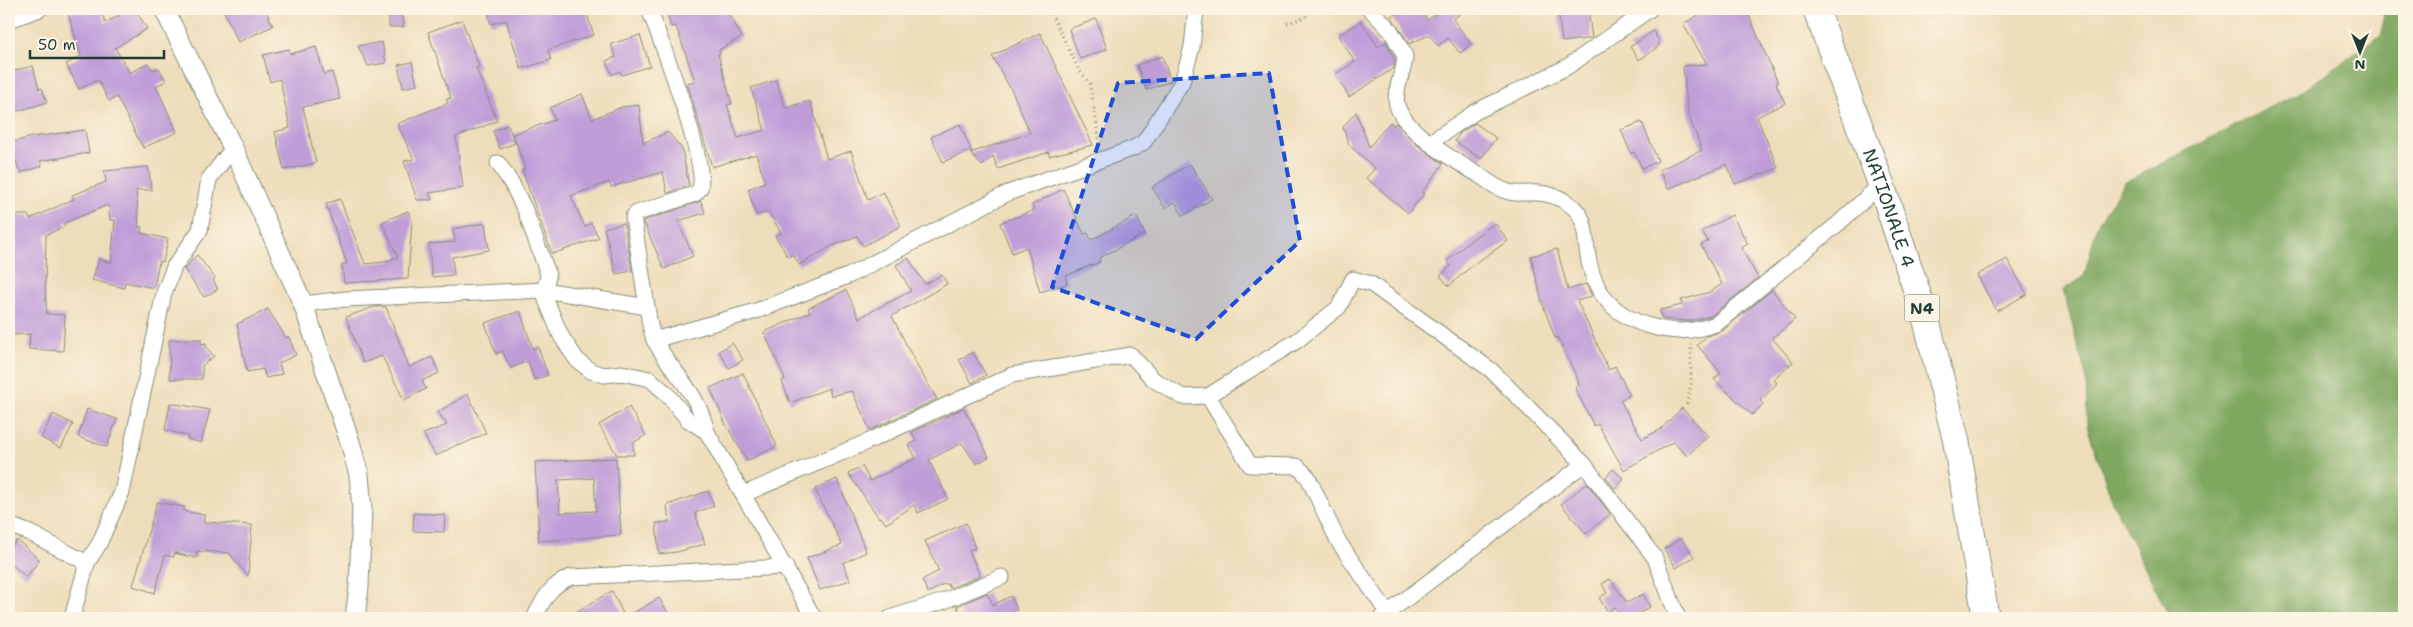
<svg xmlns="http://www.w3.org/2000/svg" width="2413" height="627" font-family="'Shantell Sans',sans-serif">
<rect width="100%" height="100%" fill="#fcf5e5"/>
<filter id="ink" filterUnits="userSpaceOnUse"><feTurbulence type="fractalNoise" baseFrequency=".02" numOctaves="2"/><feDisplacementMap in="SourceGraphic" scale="10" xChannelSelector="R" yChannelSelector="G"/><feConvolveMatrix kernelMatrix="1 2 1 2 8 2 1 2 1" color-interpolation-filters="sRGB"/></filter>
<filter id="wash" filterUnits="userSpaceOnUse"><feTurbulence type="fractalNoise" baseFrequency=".0096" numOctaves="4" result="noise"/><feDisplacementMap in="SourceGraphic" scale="20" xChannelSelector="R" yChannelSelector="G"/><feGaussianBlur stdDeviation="1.12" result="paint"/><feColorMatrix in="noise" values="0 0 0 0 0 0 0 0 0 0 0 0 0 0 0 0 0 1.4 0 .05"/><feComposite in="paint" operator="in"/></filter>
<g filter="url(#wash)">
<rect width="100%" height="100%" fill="#eeddba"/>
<polygon fill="#7ea75f" stroke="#4e724a" points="2384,9 2404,9 2404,618 2170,618 2113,503 2087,426 2086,376 2063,290 2084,277 2097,225 2124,183 2302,91 2382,34"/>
<g id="blocks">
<g fill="#c09dd9" fill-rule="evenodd">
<polygon points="85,9 101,9 105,23 131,9 135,9 147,29 115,48 130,73 148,63 153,70 159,68 166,81 156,86 177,132 143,148 117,97 109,101 98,80 79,89 66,64 81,56 68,13"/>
<polygon points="223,9 265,9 273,26 238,42"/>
<polygon points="389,9 400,9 404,27 389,27"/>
<polygon points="487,9 585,9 594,35 548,50 551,60 521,69 506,20 491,24"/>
<polygon points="683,9 726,9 742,37 719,50 720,54 718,54 732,104 727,105 738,138 765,130 751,88 776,80 785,108 810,101 827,159 851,151 868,200 883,192 901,226 863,246 857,236 830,247 799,265 793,254 788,257 775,236 781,233 769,212 756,215 748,189 765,182 756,154 712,167 687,83 695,81 676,26 671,27 667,13"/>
<polygon points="1410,9 1422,9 1427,20 1443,9 1467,9 1453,19 1471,44 1460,53 1448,38 1438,46 1429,35 1409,44 1391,16"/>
<polygon points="1558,9 1588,9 1592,38 1562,42"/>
<polygon points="1709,9 1746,9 1770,64 1778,83 1776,84 1785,103 1757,117 1778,168 1735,184 1727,164 1668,189 1659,170 1702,150 1688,114 1683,66 1707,64 1683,24"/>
<polygon points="1096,19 1107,49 1080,59 1069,29"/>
<polygon points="462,20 479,67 476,68 497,121 456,137 463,188 429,193 432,200 417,200 404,161 414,159 397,124 448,103 446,99 451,98 428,32"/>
<polygon points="1361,21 1378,47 1386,42 1395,61 1394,68 1349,97 1335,74 1355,62 1338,36"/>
<polygon points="1653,31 1659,41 1659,46 1639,60 1630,47"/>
<polygon points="1040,33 1093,145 1049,156 1049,152 998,169 993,156 982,166 970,153 1030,133 1013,93 992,56"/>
<polygon points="640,35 650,66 622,75 620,71 612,75 606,61 616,57 611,44"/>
<polygon points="382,42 386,63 368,66 358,46"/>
<polygon points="316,47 324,74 332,72 340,99 303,107 316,163 284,170 275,132 290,128 280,79 270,82 263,55 289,49 290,54"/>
<polygon points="1162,56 1171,81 1146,90 1137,65"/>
<polygon points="412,62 417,85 403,88 398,65"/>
<polygon points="33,66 39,89 42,88 47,102 9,114 9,72"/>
<polygon points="582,94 592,119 622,107 639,105 643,143 668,132 682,149 689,186 667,193 663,172 611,187 609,182 571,196 585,227 591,223 599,238 552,254 522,170 525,169 513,134 555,120 550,108"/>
<polygon points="1356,112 1369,147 1390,122 1394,125 1396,123 1415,143 1443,164 1422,193 1424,194 1408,213 1366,178 1375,168 1349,145 1343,127"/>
<polygon points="1642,122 1658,161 1642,168 1634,152 1631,154 1621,130"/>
<polygon points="1475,123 1496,138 1481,159 1455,141 1460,133"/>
<polygon points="960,124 971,150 943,162 931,137"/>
<polygon points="508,125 515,143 500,149 493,131"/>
<polygon points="85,130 89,153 40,161 42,166 20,173 10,143 32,137"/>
<polygon points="1190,164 1212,199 1183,216 1175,202 1165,208 1152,187"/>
<polygon points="148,167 152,190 136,190 139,227 142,227 141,233 168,239 163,262 159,261 154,288 125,282 124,288 92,280 99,259 111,263 115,220 110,220 108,205 64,223 65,226 46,235 45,289 47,314 65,315 63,351 29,349 30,334 9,335 9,215 28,215 30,219 74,199 72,195 106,182 104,171"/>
<polygon points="1063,189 1084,234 1088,233 1091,240 1136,216 1145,234 1099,258 1100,262 1065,276 1067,284 1040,292 1027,247 1012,253 1000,223 1034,210 1032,205"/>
<polygon points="340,199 365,264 392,261 391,259 398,257 382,222 408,211 412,220 408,279 344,283 342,264 347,264 326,204"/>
<polygon points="701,201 705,213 678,221 693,256 664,269 643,221"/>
<polygon points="1732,215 1748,244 1741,248 1758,278 1711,316 1688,321 1662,319 1660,310 1682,305 1681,300 1710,292 1722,284 1701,245 1708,241 1702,231"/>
<polygon points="485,223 489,250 452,257 454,275 432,277 429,244 455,242 453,229"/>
<polygon points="624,223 632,271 616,274 604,228"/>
<polygon points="1495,223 1508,241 1474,264 1449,286 1440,276 1451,266 1447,261 1475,237"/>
<polygon points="1557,249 1568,290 1586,284 1592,296 1577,301 1609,370 1615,366 1630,395 1620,400 1642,439 1661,429 1682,408 1708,436 1687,456 1673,442 1624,470 1598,424 1594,426 1575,388 1579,385 1577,377 1557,337 1555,338 1542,302 1531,256"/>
<polygon points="197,255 215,278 213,280 218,289 204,297 184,269"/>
<polygon points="908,258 925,284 942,275 947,284 892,316 917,366 937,399 870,430 852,391 831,396 829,388 790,403 782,381 785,379 764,332 810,312 808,308 846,290 859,318 911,291 896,265"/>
<polygon points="2007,259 2027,294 1997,311 1977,275"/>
<polygon points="1772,290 1795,319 1772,338 1793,362 1773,379 1777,383 1760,401 1763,404 1752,415 1714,379 1721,373 1697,345 1707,336 1722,331"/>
<polygon points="374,307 386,307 409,367 432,357 439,373 422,381 426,389 404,400 382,356 363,363 346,317"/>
<polygon points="268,309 286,338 289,337 296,355 279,363 282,374 266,378 263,369 247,372 237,324"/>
<polygon points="520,311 533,349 538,347 548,375 534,380 528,361 511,368 502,351 496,354 485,323"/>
<polygon points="201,339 201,344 206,343 207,348 214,356 202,366 202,379 170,379 169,340"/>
<polygon points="732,343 743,360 729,368 719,351"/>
<polygon points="973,352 986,375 972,383 959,360"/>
<polygon points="743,373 777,446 747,461 726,425 710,388"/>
<polygon points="468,394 486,433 459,446 458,444 436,456 423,434 447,425 438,412"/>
<polygon points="170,403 210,410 201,443 187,439 188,436 165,430"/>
<polygon points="629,407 646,435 633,443 634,455 617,455 599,425"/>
<polygon points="964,408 989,457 976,464 962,443 929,460 948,499 918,513 914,505 886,524 881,517 879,518 848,473 862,466 870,481 916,458 909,445 916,441 912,432"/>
<polygon points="87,409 117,419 107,447 78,437"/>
<polygon points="53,414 73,424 61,448 41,438"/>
<path d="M616,458L621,535L539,541L535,462ZM594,478L596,511L560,513L558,480Z"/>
<polygon points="1613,469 1624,479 1615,489 1606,477"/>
<polygon points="837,479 866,552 843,563 850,580 820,590 807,558 842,545 815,489"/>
<polygon points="1587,483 1610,514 1586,534 1561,504"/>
<polygon points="708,491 714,506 695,513 705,544 677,552 659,554 656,523 669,522 667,505"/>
<polygon points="157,502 184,507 184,511 205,515 203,522 252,525 248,576 229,553 197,551 196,558 174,553 174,557 165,555 155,593 133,586"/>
<polygon points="414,513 445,515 444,532 413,531"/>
<polygon points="966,523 975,548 969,550 980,576 950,588 948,584 944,584 928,593 922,580 939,571 925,541"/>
<polygon points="1681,538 1694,557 1676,568 1664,549"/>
<polygon points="17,540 40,560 26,577 9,562 9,549"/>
<polygon points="1610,579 1627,603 1643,594 1650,607 1630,618 1620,618 1615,607 1608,612 1599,598 1607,593 1602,584"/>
<polygon points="612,591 625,618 659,598 671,618 565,618"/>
<polygon points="987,593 993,605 1011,596 1017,610 1001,618 963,618 957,606"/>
</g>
</g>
</g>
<g filter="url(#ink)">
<use href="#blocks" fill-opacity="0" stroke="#868d77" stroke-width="1"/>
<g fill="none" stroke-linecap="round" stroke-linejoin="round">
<defs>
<g id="minor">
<path d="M1370,9L1391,31L1405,56C1405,72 1393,90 1397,105C1405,133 1456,161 1479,175C1489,182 1497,189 1509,192C1515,194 1522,193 1528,193C1546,192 1560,196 1573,207C1586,218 1585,235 1587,249C1591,288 1609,313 1646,325C1673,333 1689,333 1716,324L1839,223L1881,184"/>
<polyline points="9,20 40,9"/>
<polyline points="1429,143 1475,112 1567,67 1650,9"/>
<polyline points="498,163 512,184 525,210 547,271 548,277 544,290 546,300 561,336 577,360 591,371 604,375 622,373 650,379 667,394 688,420 707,432"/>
<path d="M303,304L346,299L544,290L647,307C649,317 650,332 655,341C674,376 697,389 707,432L814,618"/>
<path d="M647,307L633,217L637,213L695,194C697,192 699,190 700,188C709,167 659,35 649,9"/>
<polyline points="654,340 756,311 848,276 1008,193 1134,148 1144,142 1182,82 1192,47 1196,9"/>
<polyline points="1208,396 1250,465 1297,466 1308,477 1338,541 1389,615"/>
<polyline points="744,494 867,442 1012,375 1131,355 1154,380 1183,397 1208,396 1298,340 1339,307 1353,279 1371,284 1491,370 1584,464 1655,558 1678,618"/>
<polyline points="9,525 30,533 87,563"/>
<polyline points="72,618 87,563 99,544 122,492 164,293 174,267 200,230 209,179 233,148"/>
<path d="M534,618C544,599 550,585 571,577L786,567"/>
<polyline points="890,618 944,601 1002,577"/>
<polyline points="1381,618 1584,464"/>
</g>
<polyline id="tertiary" points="164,9 233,148 303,304 350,442 359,475 362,509 359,587 355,618"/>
<g id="trunk">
<path id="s1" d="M1816,9L1881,184L1926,319L1956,440L1986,618"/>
</g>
</defs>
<use href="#minor" stroke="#868d77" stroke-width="17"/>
<use href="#tertiary" stroke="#868d77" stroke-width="21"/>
<use href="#trunk" stroke="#868d77" stroke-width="28"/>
<g stroke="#868d77" stroke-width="3" stroke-dasharray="1 4" stroke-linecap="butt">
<polyline points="1049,9 1078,68 1090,84 1100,144"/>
<polyline points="1287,23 1306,17 1302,9"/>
<polyline points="1687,404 1691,384 1691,344"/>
</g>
<use href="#minor" stroke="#fff" stroke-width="15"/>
<use href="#tertiary" stroke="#fff" stroke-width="19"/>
<use href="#trunk" stroke="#fff" stroke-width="26"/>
</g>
</g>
<path fill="#1d4ed8" fill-opacity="0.2" stroke="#1d4ed8" stroke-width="4" stroke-dasharray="10 6" stroke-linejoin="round" d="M1269,73L1300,241L1196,339L1052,287L1118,83Z"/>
<g text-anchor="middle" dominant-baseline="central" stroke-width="4.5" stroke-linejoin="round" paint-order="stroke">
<rect fill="#fcf5e5" stroke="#617469" stroke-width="1" x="1904.5" y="294.5" width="35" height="27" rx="4"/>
<g font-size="16" font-weight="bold" fill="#1f3d34">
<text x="1922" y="308">N4</text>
</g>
<g font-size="18" fill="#1f3d34" stroke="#fcf5e5">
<text stroke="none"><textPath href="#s1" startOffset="212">NATIONALE 4</textPath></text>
</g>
</g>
<rect width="2413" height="627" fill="none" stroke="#fcf5e5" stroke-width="30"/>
<g transform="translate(2360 52) rotate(180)" stroke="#fcf5e5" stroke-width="4" paint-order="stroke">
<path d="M0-4L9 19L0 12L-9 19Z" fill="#1f3d34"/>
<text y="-8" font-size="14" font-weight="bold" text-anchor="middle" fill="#1f3d34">N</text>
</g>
<path d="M30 50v8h134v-8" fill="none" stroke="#1f3d34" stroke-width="2.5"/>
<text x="38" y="50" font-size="15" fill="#1f3d34" stroke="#fcf5e5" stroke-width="4" paint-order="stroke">50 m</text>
</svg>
